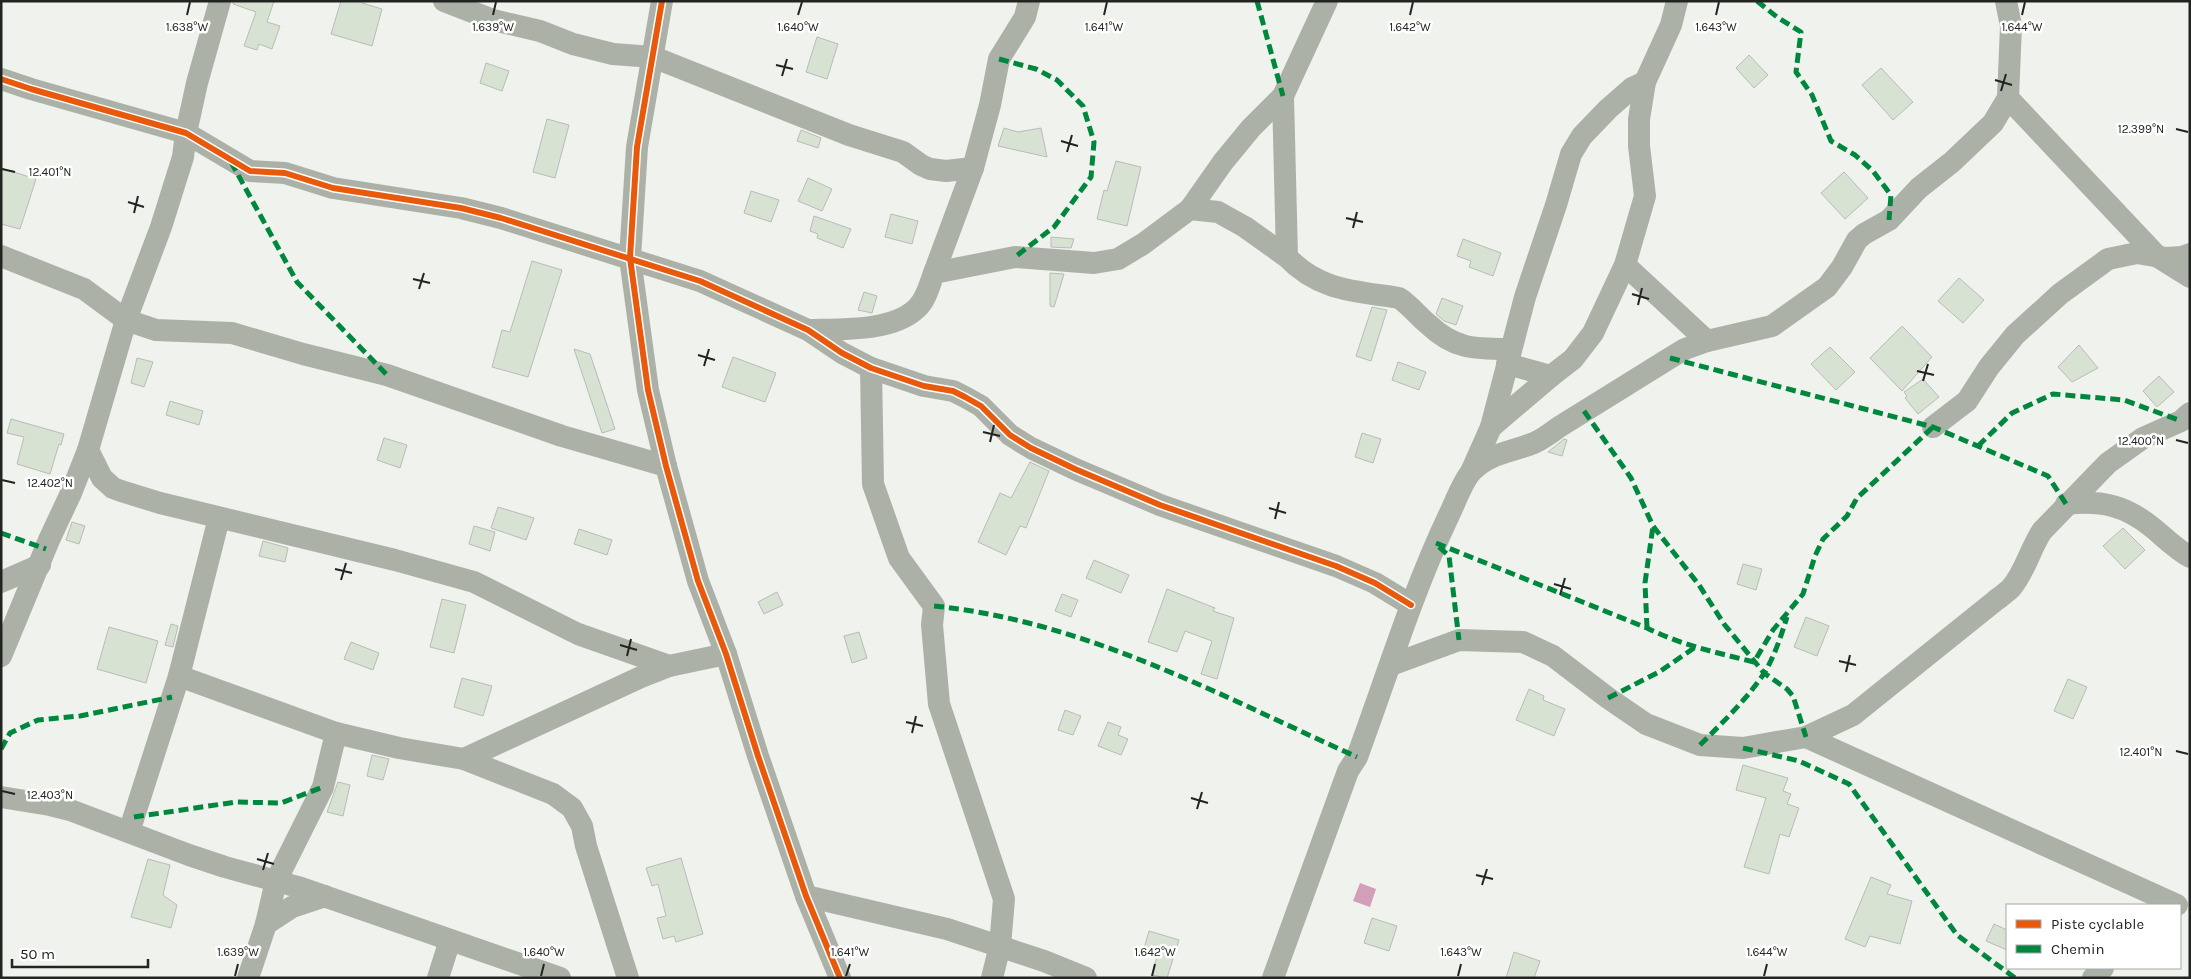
<svg xmlns="http://www.w3.org/2000/svg" width="2191" height="979" font-family="Karla,sans-serif">
<rect width="100%" height="100%" fill="#eff2ed"/>
<polygon fill="#d29fb8" points="1360,883 1376,889 1370,907 1353,901"/>
<g fill="#d8e2d2" stroke="#b9bbb8">
<polygon points="233,1 274,1 267,22 280,26 272,49 259,44 257,50 244,46 256,12 233,4"/>
<polygon points="341,1 363,1 362,3 382,9 372,46 331,34"/>
<polygon points="817,37 838,44 827,79 806,72"/>
<polygon points="1749,55 1768,75 1754,88 1736,68"/>
<polygon points="486,63 509,71 502,91 480,83"/>
<polygon points="1881,68 1913,102 1893,120 1862,85"/>
<polygon points="547,119 569,125 555,178 533,172"/>
<polygon points="1004,128 1018,132 1041,128 1047,157 998,146"/>
<polygon points="801,130 821,138 818,148 797,141"/>
<polygon points="1116,161 1141,167 1127,226 1097,219 1104,190 1107,191"/>
<polygon points="1,168 36,179 20,229 1,224"/>
<polygon points="1844,172 1868,198 1845,219 1821,193"/>
<polygon points="808,178 832,189 822,211 798,201"/>
<polygon points="751,191 779,200 771,222 744,213"/>
<polygon points="891,214 918,221 912,244 885,237"/>
<polygon points="814,216 851,229 843,248 817,238 818,234 810,231"/>
<polygon points="1051,237 1074,239 1071,248 1051,247"/>
<polygon points="1463,239 1501,253 1493,276 1469,267 1471,261 1457,256"/>
<polygon points="532,261 562,270 528,377 492,367 502,330 510,332"/>
<polygon points="1050,273 1064,274 1054,307 1050,306"/>
<polygon points="1959,278 1984,300 1963,323 1938,301"/>
<polygon points="864,292 877,296 872,313 858,310"/>
<polygon points="1442,298 1463,306 1456,325 1444,321 1436,314"/>
<polygon points="1372,307 1387,310 1371,361 1356,356"/>
<polygon points="1902,326 1932,357 1902,391 1870,358"/>
<polygon points="2079,345 2098,368 2072,382 2058,367"/>
<polygon points="1830,347 1855,372 1836,390 1811,364"/>
<polygon points="574,349 590,354 615,429 602,433"/>
<polygon points="733,357 776,373 765,402 722,387"/>
<polygon points="137,358 153,362 144,387 131,383"/>
<polygon points="1398,362 1426,372 1419,390 1392,380"/>
<polygon points="2159,376 2174,392 2157,407 2143,391"/>
<polygon points="1923,379 1939,397 1918,414 1905,398 1907,396 1904,392"/>
<polygon points="170,401 203,411 199,425 166,415"/>
<polygon points="11,419 64,434 61,445 59,444 50,474 17,464 24,437 7,433"/>
<polygon points="1362,433 1381,439 1373,463 1355,457"/>
<polygon points="384,438 407,445 400,468 377,460"/>
<polygon points="1564,439 1567,440 1562,456 1548,452"/>
<polygon points="1030,462 1049,471 1026,528 1020,526 1006,555 978,542 1000,493 1011,498"/>
<polygon points="498,507 534,518 526,540 491,528"/>
<polygon points="72,522 85,526 79,544 66,540"/>
<polygon points="474,526 495,532 490,551 469,544"/>
<polygon points="2123,528 2145,550 2125,569 2103,546"/>
<polygon points="579,529 612,540 607,555 574,544"/>
<polygon points="263,541 288,548 285,562 259,556"/>
<polygon points="1094,560 1129,575 1121,593 1086,578"/>
<polygon points="1743,564 1762,569 1756,590 1737,584"/>
<polygon points="1167,589 1215,608 1213,611 1234,618 1217,679 1201,674 1212,641 1185,631 1177,652 1148,642"/>
<polygon points="777,592 783,605 764,614 758,602"/>
<polygon points="1062,594 1078,600 1071,617 1055,611"/>
<polygon points="442,599 466,605 454,653 430,647"/>
<polygon points="1806,617 1829,626 1817,656 1794,647"/>
<polygon points="171,624 178,626 173,647 165,645"/>
<polygon points="109,627 158,641 146,683 97,669"/>
<polygon points="859,632 867,658 852,663 844,636"/>
<polygon points="351,642 379,653 373,670 344,659"/>
<polygon points="462,678 492,686 483,716 454,707"/>
<polygon points="2068,679 2087,687 2073,719 2054,711"/>
<polygon points="1529,689 1544,696 1543,700 1565,709 1554,736 1516,720"/>
<polygon points="1065,710 1081,716 1073,735 1058,730"/>
<polygon points="1108,722 1121,727 1118,735 1128,739 1121,755 1098,746"/>
<polygon points="372,755 389,759 383,780 367,776"/>
<polygon points="1743,765 1788,778 1783,791 1791,794 1787,804 1799,808 1789,837 1780,834 1769,874 1744,867 1766,798 1736,790"/>
<polygon points="338,782 350,785 343,816 327,812"/>
<polygon points="681,858 703,934 676,942 674,936 663,939 657,918 666,916 658,884 652,886 646,868"/>
<polygon points="148,859 170,865 163,895 177,905 171,928 131,917"/>
<polygon points="1871,877 1891,885 1887,894 1912,901 1900,944 1870,936 1865,947 1845,939"/>
<polygon points="1372,918 1397,926 1389,951 1364,943"/>
<polygon points="1994,924 2007,930 2007,950 1986,941"/>
<polygon points="1149,931 1179,940 1167,978 1152,975 1157,956 1143,952"/>
<polygon points="1514,952 1540,961 1534,978 1506,978"/>
</g>
<g fill="none" stroke-linecap="round" stroke-linejoin="round">
<g stroke="#acb1a8" stroke-width="22">
<polyline points="444,1 493,20 540,31 573,44 613,54 653,57 849,135 903,152 921,165 930,169 946,171 973,168 990,105 999,59 1025,17 1029,1"/>
<polyline points="662,1 637,147 630,258 648,390 666,466 698,581 726,654 758,756 806,896 840,978"/>
<polyline points="1,79 31,89 186,133 250,171 285,173 333,188 461,208 501,218 700,281 808,330 842,353 871,368 924,386 953,391 965,397 981,406 1010,435 1031,448 1075,469 1160,505 1336,566 1375,583 1411,605"/>
<path d="M1283,96L1287,257C1319,291 1356,291 1399,298C1410,305 1418,316 1428,324C1455,350 1476,349 1511,349"/>
<polyline points="2008,98 2158,257 2190,277"/>
<polyline points="1,256 84,289 126,320 156,330 232,333 303,354 387,375 562,436 666,466"/>
<polyline points="1287,257 1245,227 1218,212 1190,209 1223,162 1251,128 1283,96 1327,1"/>
<polyline points="934,273 973,168"/>
<path d="M808,330C840,329 893,332 917,308C926,300 930,284 934,273L1015,257L1094,263L1118,259L1143,244L1190,209"/>
<polyline points="1707,341 1772,326 1827,287 1842,267 1857,240 1864,234 1889,220 1919,188 1952,162 1993,123 2008,98 2011,26 2006,1"/>
<polyline points="1507,364 1551,376 1573,359 1593,333 1625,265 1645,196 1639,146 1639,119 1645,82 1671,25 1677,1"/>
<polyline points="871,368 873,484 899,558 934,606 932,625 939,704 1004,899 1000,946 992,978"/>
<polyline points="1491,427 1551,376"/>
<polyline points="1933,427 1967,401 1989,367 2015,335 2060,294 2108,259 2137,253 2166,258 2182,257 2190,254"/>
<polyline points="88,450 102,478 113,488 121,491 160,503 395,560 474,582 578,634 669,666"/>
<polyline points="1471,472 1491,427 1525,297 1556,205 1571,154 1582,136 1608,109 1632,88 1645,82"/>
<path d="M2066,504C2101,500 2125,505 2153,528C2165,538 2176,549 2190,557"/>
<polyline points="1,582 40,565"/>
<polyline points="1,656 49,540 71,493 88,450 126,320 161,227 183,157 186,133 197,83 220,1"/>
<path d="M1391,665L1459,640L1523,642L1553,656L1608,698L1646,724L1700,745L1743,748L1806,737L1853,715L1995,601C2000,597 2006,593 2011,588C2025,572 2030,549 2042,531L2108,463L2143,438L2181,421L2190,413"/>
<polyline points="179,676 336,733 399,748 464,759 553,794 572,808 582,826 586,846 628,978"/>
<polyline points="1806,737 2177,905"/>
<polyline points="464,759 641,677 669,666 726,654"/>
<polyline points="1,797 50,805 70,810 189,855 225,867 298,887 560,978"/>
<polyline points="129,832 179,676 219,518"/>
<polyline points="806,896 947,929 1044,961 1086,978"/>
<polyline points="266,924 292,907 325,896"/>
<polyline points="248,978 266,924 276,881 323,787 336,733"/>
<polyline points="438,978 450,940"/>
<path d="M1273,978L1348,771L1357,757C1387,676 1412,593 1449,515C1455,503 1463,480 1472,471C1489,453 1512,452 1534,443C1543,439 1551,433 1559,427L1670,358L1685,349L1707,341L1625,265"/>
<polyline points="2093,978 2103,968"/>
</g>
<g stroke="#00873e" stroke-width="5" stroke-dasharray="10 5" stroke-linecap="butt">
<polyline points="1257,1 1283,96"/>
<polyline points="1757,1 1777,17 1801,32 1796,72 1812,95 1831,141 1855,155 1873,171 1891,195 1889,220"/>
<polyline points="999,59 1036,69 1057,80 1083,106 1094,142 1091,177 1054,227 1015,257"/>
<polyline points="231,162 297,282 387,375"/>
<polyline points="1670,358 1933,427 2048,476 2066,504"/>
<polyline points="1584,411 1631,478 1653,526 1699,585 1724,624 1764,673 1787,689 1793,696 1806,737"/>
<polyline points="1978,446 2012,413 2053,394 2124,400 2181,421"/>
<polyline points="1,533 46,549"/>
<path d="M1436,543L1647,628C1681,645 1718,653 1754,662L1773,630L1803,594L1815,556L1823,539L1847,516L1857,498L1933,427"/>
<polyline points="1439,547 1449,556 1459,640"/>
<path d="M934,606C1085,621 1221,696 1357,757"/>
<polyline points="1647,628 1645,583 1653,526"/>
<polyline points="1608,698 1659,672 1694,648"/>
<path d="M1700,745C1722,723 1745,701 1763,675C1774,658 1781,636 1787,617"/>
<polyline points="1743,748 1799,761 1849,784 1957,935 2015,978"/>
<polyline points="1,749 10,733 38,720 80,716 172,697"/>
<polyline points="134,817 236,802 281,803 323,787"/>
</g>
<defs>
<g id="cycleway">
<polyline points="662,1 637,147 630,258 648,390 666,466 698,581 726,654 758,756 806,896 840,978"/>
<polyline points="1,79 31,89 186,133 250,171 285,173 333,188 461,208 501,218 700,281 808,330 842,353 871,368 924,386 953,391 965,397 981,406 1010,435 1031,448 1075,469 1160,505 1336,566 1375,583 1411,605"/>
</g>
</defs>
<use href="#cycleway" stroke="#fff" stroke-width="9"/>
<use href="#cycleway" stroke="#e8590c" stroke-width="6"/>
</g>
<path fill="none" stroke="#212420" stroke-width="2" d="M187,15L190,2M493,15L496,2M798,15L802,2M1104,15L1107,2M1410,15L1413,2M1716,15L1719,2M2022,15L2025,2M776,65L793,69M782,76L787,59M1995,80L2012,85M2001,91L2006,74M2176,129L2188,132M1061,141L1078,146M1067,152L1072,135M2,169L15,172M128,202L144,207M134,213L138,196M1346,218L1363,222M1353,228L1357,212M413,279L430,283M419,289L424,273M1632,294L1649,299M1638,305L1642,288M698,355L715,360M704,366L709,349M1917,371L1934,375M1923,381L1928,364M983,432L1000,436M2176,440L2188,443M990,442L994,425M2,480L15,483M1269,508L1286,513M1275,519L1279,502M335,569L352,573M341,580L346,563M1554,584L1571,589M1560,595L1565,578M620,645L637,650M627,656L631,639M1839,661L1856,665M1846,672L1850,655M906,722L923,726M912,733L916,716M2176,751L2188,754M2,791L15,794M1191,798L1208,803M1197,809L1202,792M257,859L274,864M263,870L268,853M1476,875L1493,879M1482,885L1487,869M235,976L238,964M541,976L544,964M846,976L850,964M1152,976L1155,964M1458,976L1461,964M1764,976L1767,964"/>
<g font-size="12" text-anchor="middle" fill="#212420" stroke="#fff" stroke-width="5" stroke-linejoin="round" paint-order="stroke">
<text x="187" y="31">1.638°W</text>
<text x="493" y="31">1.639°W</text>
<text x="798" y="31">1.640°W</text>
<text x="1104" y="31">1.641°W</text>
<text x="1410" y="31">1.642°W</text>
<text x="1716" y="31">1.643°W</text>
<text x="2022" y="31">1.644°W</text>
<text x="2141" y="133">12.399°N</text>
<text x="50" y="176">12.401°N</text>
<text x="2141" y="445">12.400°N</text>
<text x="50" y="487">12.402°N</text>
<text x="2141" y="756">12.401°N</text>
<text x="50" y="799">12.403°N</text>
<text x="238" y="956">1.639°W</text>
<text x="544" y="956">1.640°W</text>
<text x="850" y="956">1.641°W</text>
<text x="1155" y="956">1.642°W</text>
<text x="1461" y="956">1.643°W</text>
<text x="1767" y="956">1.644°W</text>
</g>
<rect width="2191" height="979" fill="none" stroke="#212420" stroke-width="5"/>
<rect x="2006" y="904" width="175" height="65" fill="#ffffff" stroke="#a6a7a6"/>
<rect x="2016" y="920" width="25" height="8" fill="#e8590c" stroke="#a6a7a6"/>
<text x="2051" y="929" font-size="15" fill="#212420">Piste cyclable</text>
<rect x="2016" y="945" width="25" height="8" fill="#00873e" stroke="#a6a7a6"/>
<text x="2051" y="954" font-size="15" fill="#212420">Chemin</text>
<path d="M12 959v8h136v-8" fill="none" stroke="#212420" stroke-width="2.5"/>
<text x="20" y="959" font-size="15" fill="#212420" stroke="#ffffff" stroke-width="4" paint-order="stroke">50 m</text>
</svg>
